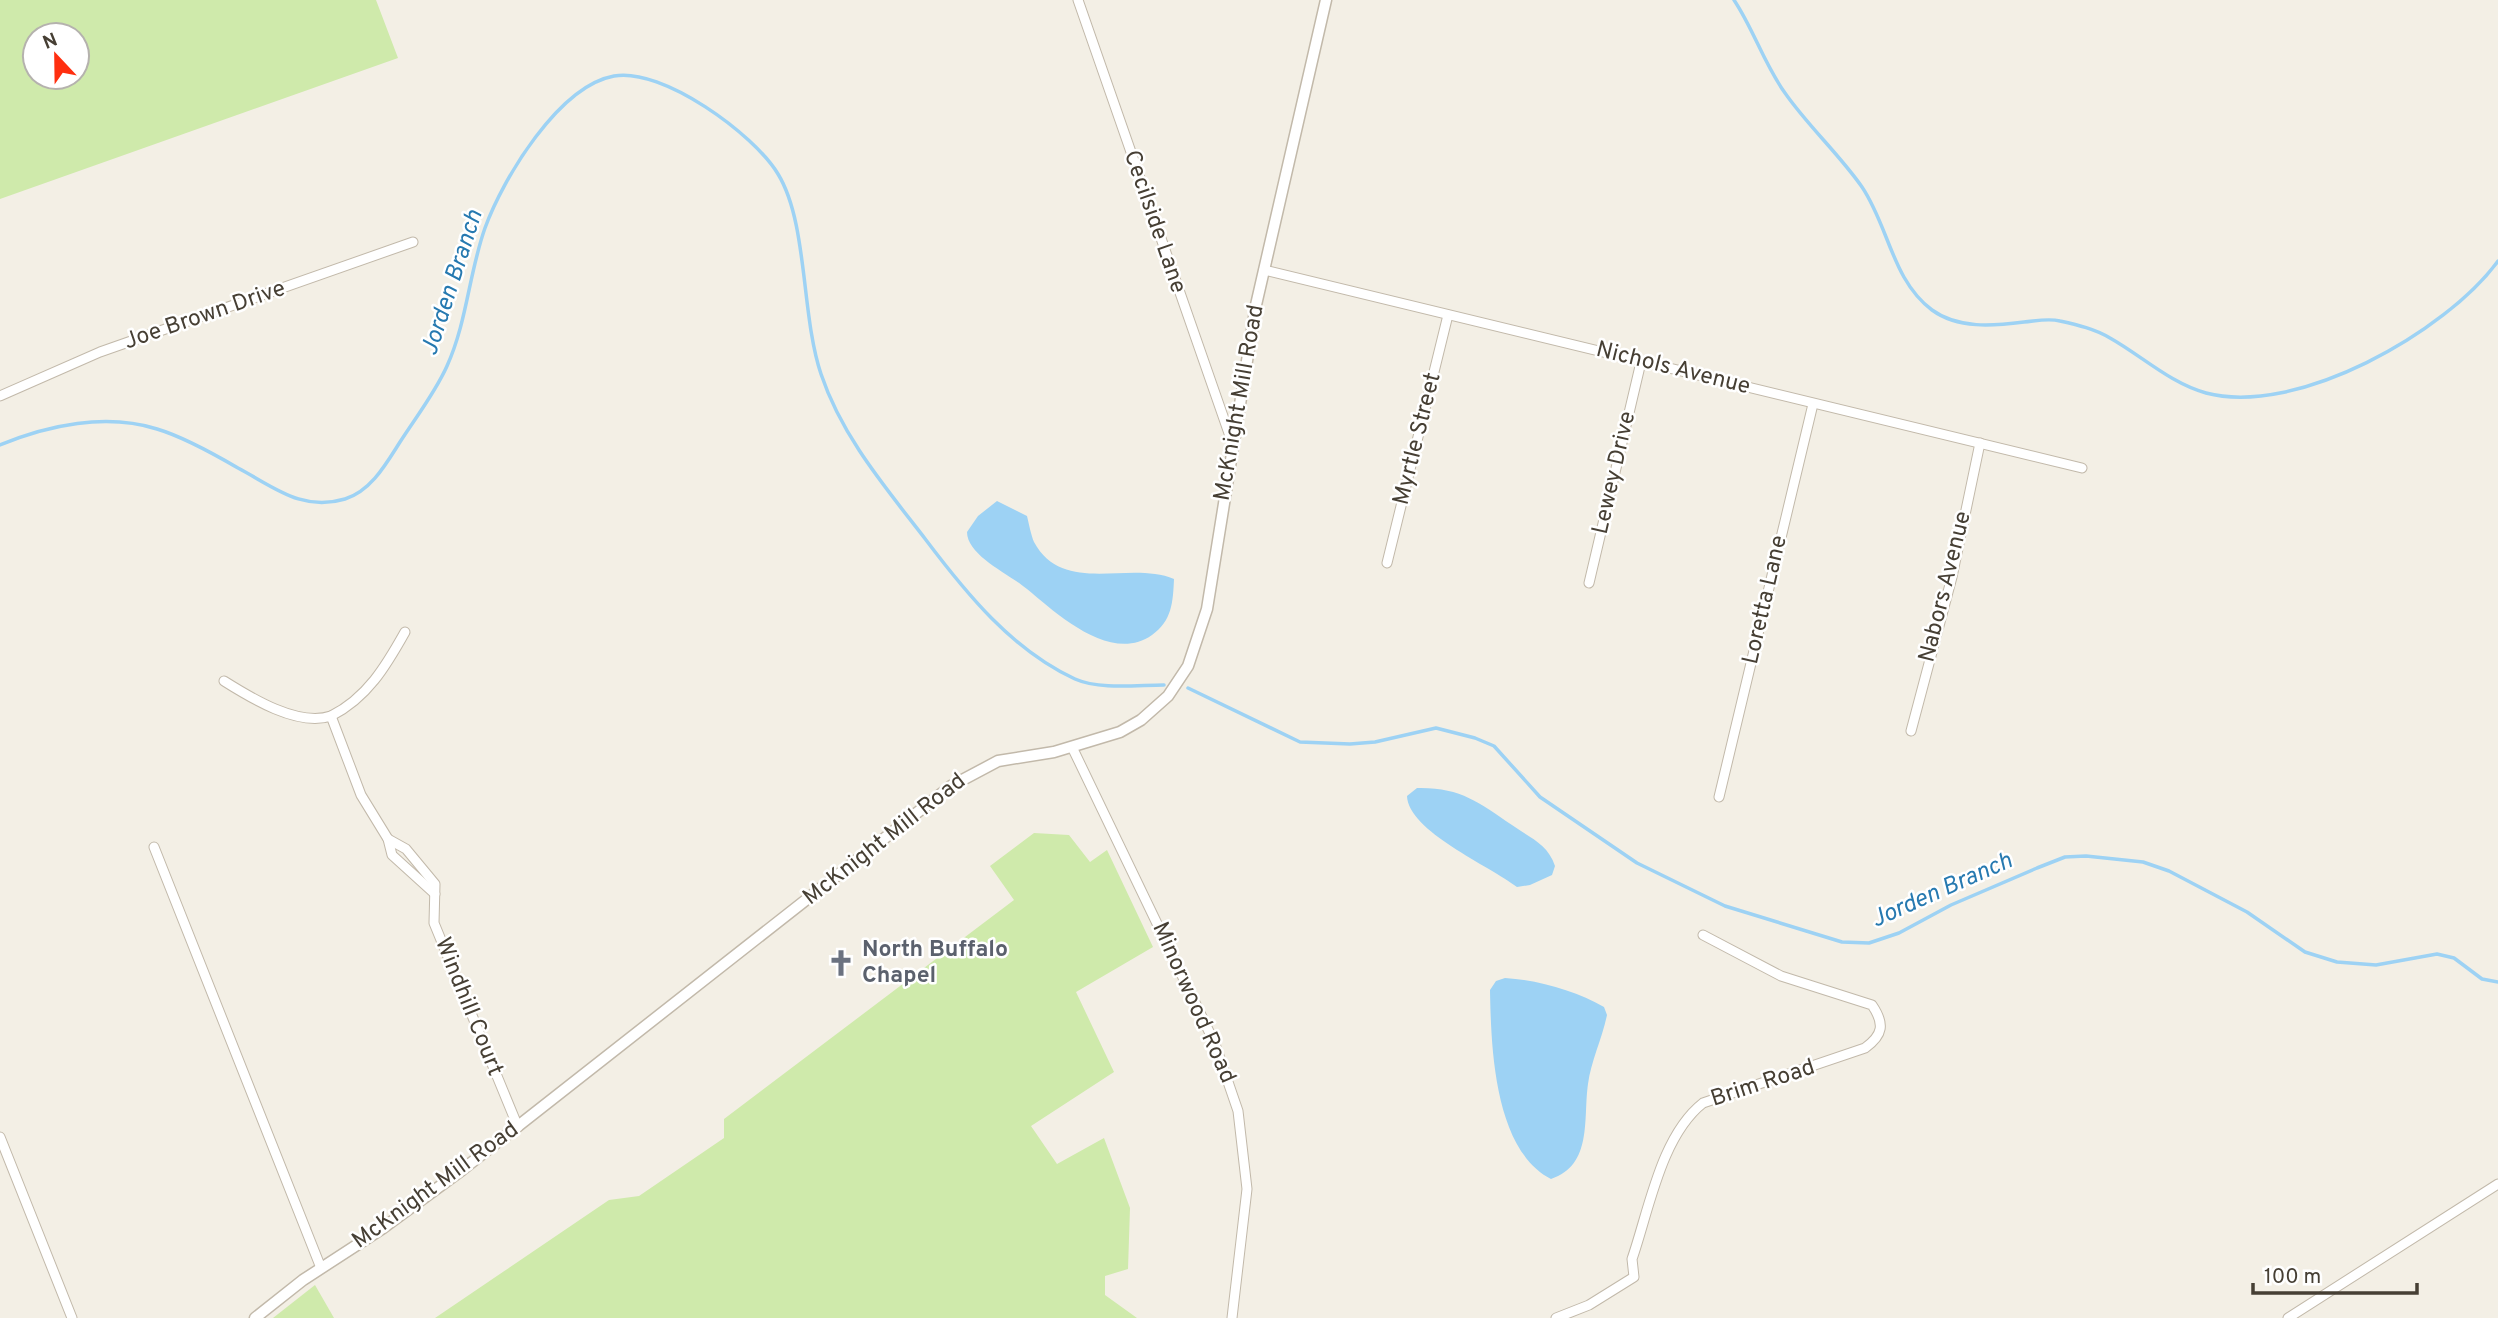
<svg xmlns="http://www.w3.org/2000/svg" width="2498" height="1318" font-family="Overpass,sans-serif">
<rect width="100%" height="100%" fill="#f3efe5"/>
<g fill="#cfeaab" fill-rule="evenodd">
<path d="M0,0H376L398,58L0,199ZM35,35H77V77H35Z"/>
<polygon points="1034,833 1069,835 1090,862 1107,850 1153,947 1076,992 1114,1072 1031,1126 1057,1164 1104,1138 1130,1208 1128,1269 1105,1276 1105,1295 1137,1318 435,1318 609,1200 639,1196 724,1138 724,1119 1014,900 990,866"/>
<polygon points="315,1285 334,1318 273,1318"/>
</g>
<g fill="#9dd2f4">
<path d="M997,501L1027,516C1029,524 1031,535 1034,542C1063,596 1129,560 1174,579C1173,602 1172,621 1152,635C1111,664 1057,614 1027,589C1011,575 967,556 967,532L978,516Z"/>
<path d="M1417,788C1460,787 1478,802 1512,825C1530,838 1548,844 1555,866L1552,875L1530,885L1517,887C1490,866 1408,831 1407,796Z"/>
<path d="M1505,978C1538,980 1576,991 1604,1007L1607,1015C1602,1039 1591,1061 1588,1084C1583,1119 1593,1165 1551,1179C1494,1150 1491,1046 1490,990L1496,981Z"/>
</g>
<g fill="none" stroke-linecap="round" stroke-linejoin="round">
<g stroke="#9dd2f4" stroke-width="3.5">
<path d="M1734,0C1754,30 1764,64 1785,93C1808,126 1839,154 1862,187C1889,227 1892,280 1932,310C1958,329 1993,326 2024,322C2036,321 2048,318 2060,321C2078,325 2095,329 2110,338C2142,356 2170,383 2206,393C2297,417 2446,332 2498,261"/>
<path d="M0,445C48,425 106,413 157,429C184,437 214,454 238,468C274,487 302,512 345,499C371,491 386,464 400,442C416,417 435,393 447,366C467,322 469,273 485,228C503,178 559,86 614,76C662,67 754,134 778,174C808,223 801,315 821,374C842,437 886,488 926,540C966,593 1012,650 1075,679C1100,690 1137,685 1164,685"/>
<polyline points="1188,688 1300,742 1350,744 1375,742 1436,728 1475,738 1494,746 1540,797 1637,863 1725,906 1842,942 1869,943 1899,933 1951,905 2037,868 2065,857 2086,856 2143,862 2169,871 2247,912 2305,952 2337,962 2376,965 2437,954 2454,958 2482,979 2498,982"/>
</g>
<defs>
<g id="minor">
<polyline points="1078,0 1232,442"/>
<polyline points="1264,270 2082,468"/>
<polyline points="0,396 100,352 413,242"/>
<polyline points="1387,563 1448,315"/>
<polyline points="1589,583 1641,362"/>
<path d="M224,681C251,698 298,727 331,716L361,795L388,839L392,855L435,894"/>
<path d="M331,716C367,698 386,666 405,632"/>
<polyline points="1911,731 1952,577 1980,443"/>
<polyline points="1072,747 1215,1044 1238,1111 1247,1189 1232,1318"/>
<polyline points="1719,797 1813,404"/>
<polyline points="388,839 406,849 435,884 434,923 518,1127"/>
<polyline points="154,847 321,1268"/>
<polyline points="0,1137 72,1318"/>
<path d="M1556,1318L1589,1305L1634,1277L1632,1259C1649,1210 1661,1136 1703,1103L1865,1048C1883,1035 1885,1024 1872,1005L1781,976L1703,935"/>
<polyline points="2288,1318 2498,1184"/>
</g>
<polyline id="tertiary" points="255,1318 303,1280 383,1228 462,1170 951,786 998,761 1054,752 1120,732 1141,720 1168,696 1188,666 1207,609 1256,305 1326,0"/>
</defs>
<use href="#minor" stroke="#c2b9aa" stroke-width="11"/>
<use href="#tertiary" stroke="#c2b9aa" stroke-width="13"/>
<use href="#minor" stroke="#fff" stroke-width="9"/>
<use href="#tertiary" stroke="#fff" stroke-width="10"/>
</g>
<defs>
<symbol id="church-bare" viewBox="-9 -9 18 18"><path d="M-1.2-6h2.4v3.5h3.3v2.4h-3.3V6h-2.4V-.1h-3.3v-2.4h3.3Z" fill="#6b7280" stroke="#fff" stroke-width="2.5" paint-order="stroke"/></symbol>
</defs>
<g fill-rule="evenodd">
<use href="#church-bare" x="822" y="944" width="38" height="38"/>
</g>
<g text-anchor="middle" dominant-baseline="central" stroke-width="5" stroke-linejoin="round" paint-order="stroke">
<g font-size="23" fill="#463f34" stroke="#fff">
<text transform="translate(1154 222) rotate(71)">Cecilside Lane</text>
<text transform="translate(205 316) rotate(-19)">Joe Brown Drive</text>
<text transform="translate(1673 369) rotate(14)">Nichols Avenue</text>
<text transform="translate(1240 403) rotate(-80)">McKnight Mill Road</text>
<text transform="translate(1418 439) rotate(-76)">Myrtle Street</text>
<text transform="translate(1615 473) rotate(-77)">Lewey Drive</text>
<text transform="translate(1946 587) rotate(-76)">Nabors Avenue</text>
<text transform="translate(1766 600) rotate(-77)">Loretta Lane</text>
<text transform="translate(885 840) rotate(-38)">McKnight Mill Road</text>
<text transform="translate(1193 1003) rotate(66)">Minorwood Road</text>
<text transform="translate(468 1007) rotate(68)">Windhill Court</text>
<text transform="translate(1763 1084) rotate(-18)">Brim Road</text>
<text transform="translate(436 1186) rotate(-36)">McKnight Mill Road</text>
</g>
<g font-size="23" font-weight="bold" fill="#5b616d" stroke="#fff" text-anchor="start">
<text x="862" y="950">North Buffalo<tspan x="862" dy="26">Chapel</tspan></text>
</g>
<g font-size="24" font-style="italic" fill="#2679b0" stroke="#fff">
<text transform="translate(453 283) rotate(-72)">Jorden Branch</text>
<text transform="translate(1942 891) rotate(-24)">Jorden Branch</text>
</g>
</g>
<g transform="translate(56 56) rotate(338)"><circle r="33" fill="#ffffff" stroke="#b5b2ae" stroke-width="2"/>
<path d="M0-5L12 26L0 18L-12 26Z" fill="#ff2f10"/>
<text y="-10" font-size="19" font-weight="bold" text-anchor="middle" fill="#463f34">N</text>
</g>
<path d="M2253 1283v10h164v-10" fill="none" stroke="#463f34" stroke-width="3.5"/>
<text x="2264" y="1283" font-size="21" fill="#463f34" stroke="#ffffff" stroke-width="5" paint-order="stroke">100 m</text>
</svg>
